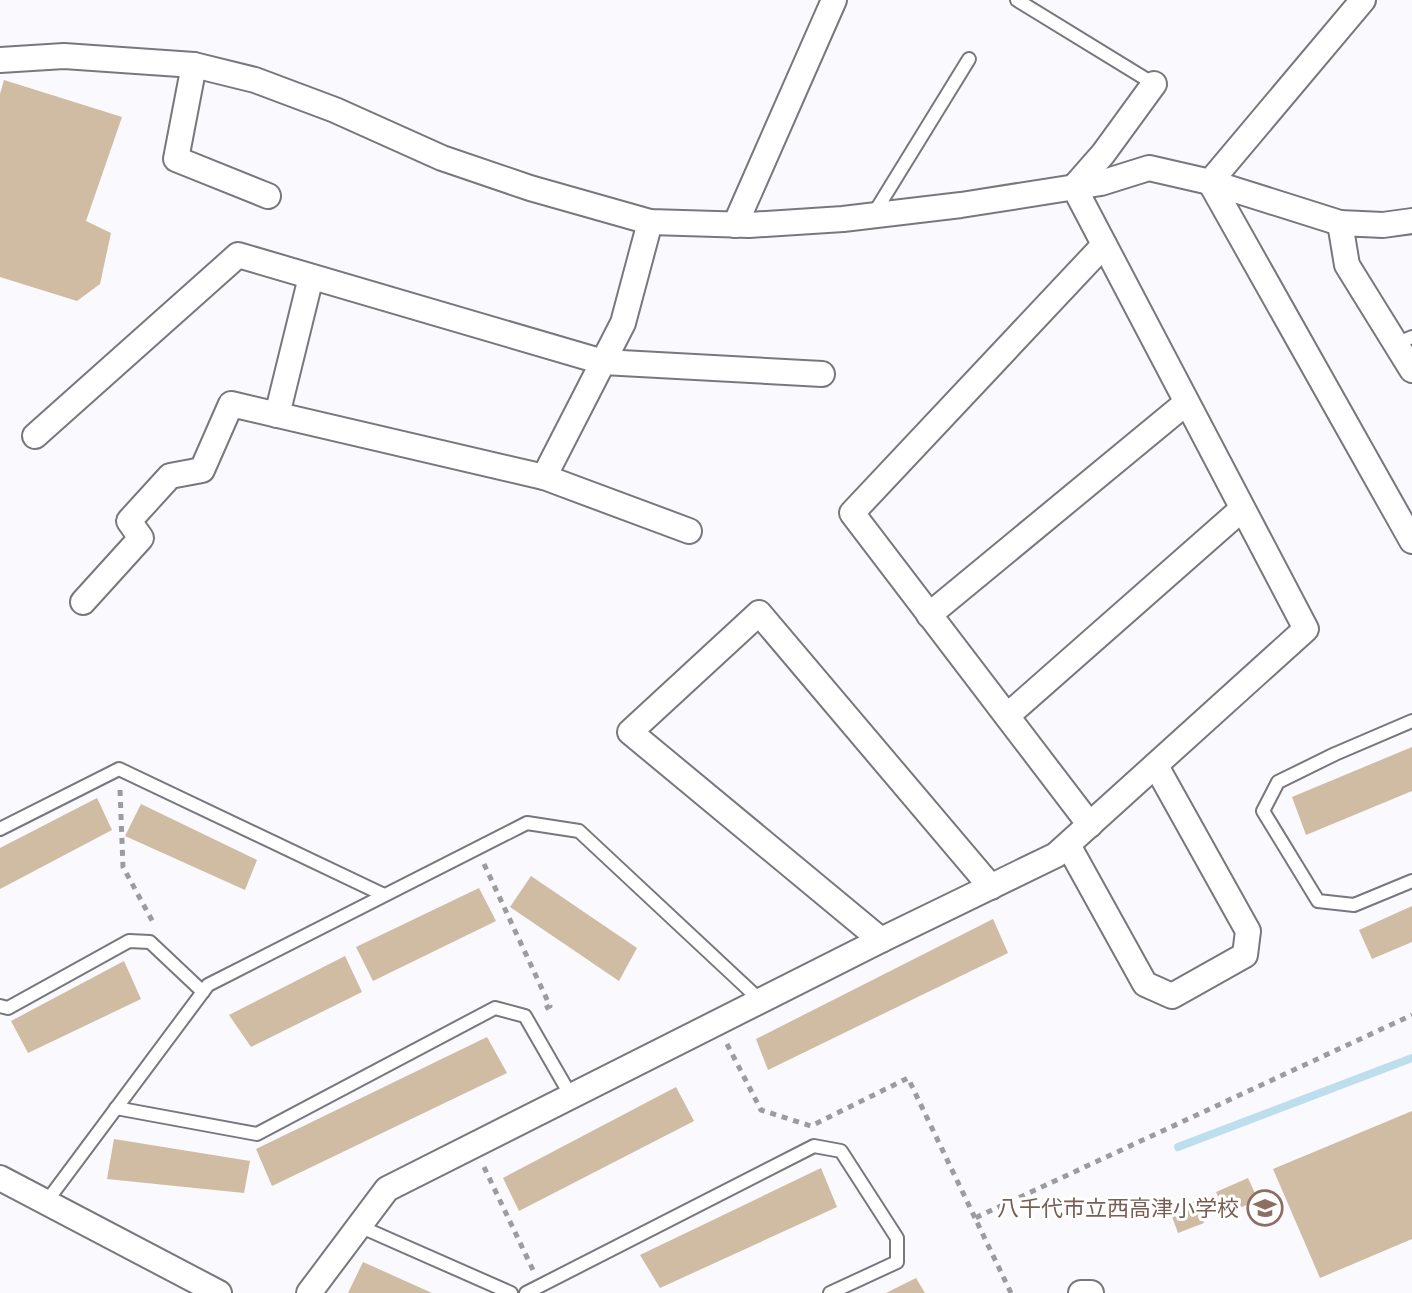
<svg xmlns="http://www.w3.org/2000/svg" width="1412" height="1293" font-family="'PT Sans Narrow','Noto Sans JP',sans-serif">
<rect width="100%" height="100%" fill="#f9f9fe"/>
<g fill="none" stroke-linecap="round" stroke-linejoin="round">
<polyline stroke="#bcdeed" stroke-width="8" points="1178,1147 1412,1058"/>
</g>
<g fill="#d0bba3">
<polygon points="4,80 122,117 86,221 111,233 100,284 77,301 0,277 0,94"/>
<polygon points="1412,747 1412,791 1306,835 1292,797"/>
<polygon points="97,798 112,830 0,889 0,848"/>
<polygon points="141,804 257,860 245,890 125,836"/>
<polygon points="531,876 637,948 619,981 510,907"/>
<polygon points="479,888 496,921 373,981 356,947"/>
<polygon points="1412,906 1412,942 1372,959 1359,930"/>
<polygon points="993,919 1008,953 768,1070 756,1039"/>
<polygon points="345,956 362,992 251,1047 229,1015"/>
<polygon points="124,961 141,999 28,1053 11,1021"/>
<polygon points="487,1037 507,1073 272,1186 256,1149"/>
<polygon points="676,1087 694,1121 519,1211 503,1178"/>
<polygon points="1412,1111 1412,1239 1320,1278 1273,1169"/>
<polygon points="114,1139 250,1161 244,1193 107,1179"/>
<polygon points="821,1168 837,1207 660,1288 640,1255"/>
<polygon points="1248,1178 1258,1200 1226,1214 1216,1192"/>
<polygon points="1195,1201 1204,1223 1178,1233 1170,1211"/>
<polygon points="363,1262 432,1293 348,1293"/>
<polygon points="916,1278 925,1293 886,1293"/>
</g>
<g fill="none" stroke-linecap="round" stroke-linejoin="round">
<defs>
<g id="lane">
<polyline points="1017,0 1154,84"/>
<polyline points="873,215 969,59"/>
<polyline points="1396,344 1412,337"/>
<polyline points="1412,721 1335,754 1278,782 1263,811 1318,901 1354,905 1412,881"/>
<polyline points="0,829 119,769 384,895"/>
<polyline points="0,1006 8,1008 129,941 150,942 203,992"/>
<polyline points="116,1108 257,1134 495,1008 525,1016 571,1096"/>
<polyline points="47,1201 208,985 527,823 579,831 760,1000"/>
<polyline points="359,1226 511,1293"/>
<polyline points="526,1293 814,1146 841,1151 897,1238 897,1262 830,1293"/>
</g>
<g id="street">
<polyline points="1363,0 1210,182 1412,541"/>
<polyline points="0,60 64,56 194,65 255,80 335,110 442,158 530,188 650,222 749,225 843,219 961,205 1101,183 1149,168 1210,182 1340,223"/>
<polyline points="194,65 176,159 268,196"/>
<polyline points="1074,187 1103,154 1154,84"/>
<polyline points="1412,221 1383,225 1340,223 1347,265 1412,370"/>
<polyline points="735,225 834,0"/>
<polyline points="277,415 311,277"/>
<polyline points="35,436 238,255 603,362 822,374"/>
<polyline points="544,477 623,323 650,222"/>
<polyline points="83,602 141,538 129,521 170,476 202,470 231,404 544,477 689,531"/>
<polyline points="929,615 1186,403"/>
<polyline points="1007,716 1242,509"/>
<polyline points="1090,825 852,513 1104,245"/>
<polyline points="1068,845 1145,984 1172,996 1245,955 1248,931 1156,766"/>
<polyline points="881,940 630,732 759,613 991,887"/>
<polyline points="0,1178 219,1293"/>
<polyline points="309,1293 387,1189 881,940 1056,855 1306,629 1074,187"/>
<polyline points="1081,1293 1091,1293"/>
</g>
</defs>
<use href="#lane" stroke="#77777e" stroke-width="16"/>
<use href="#street" stroke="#77777e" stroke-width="28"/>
<g stroke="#9c9ca0" stroke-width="5" stroke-dasharray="6 6" stroke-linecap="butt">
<polyline points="120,790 123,867 154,924"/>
<polyline points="484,864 550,1006 542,1010"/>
<polyline points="727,1044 761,1110 811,1126 908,1078 975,1218"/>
<polyline points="484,1167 533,1270"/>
<polyline points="1011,1293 975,1218 1412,1015"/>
</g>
<use href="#lane" stroke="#fff" stroke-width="12"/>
<use href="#street" stroke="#fff" stroke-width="24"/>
</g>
<defs>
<symbol id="school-ring" viewBox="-11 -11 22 22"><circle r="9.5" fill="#fff" stroke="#8d6e63" stroke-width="1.5"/><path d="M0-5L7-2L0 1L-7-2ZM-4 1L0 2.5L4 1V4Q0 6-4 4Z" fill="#8d6e63"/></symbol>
</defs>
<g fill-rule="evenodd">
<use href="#school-ring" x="1245" y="1188" width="40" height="40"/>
</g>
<g text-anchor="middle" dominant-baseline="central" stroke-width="6" stroke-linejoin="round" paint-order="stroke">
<g font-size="22" fill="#785e54" stroke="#fff" text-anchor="end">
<text x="1239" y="1208">八千代市立西高津小学校</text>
</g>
</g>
</svg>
